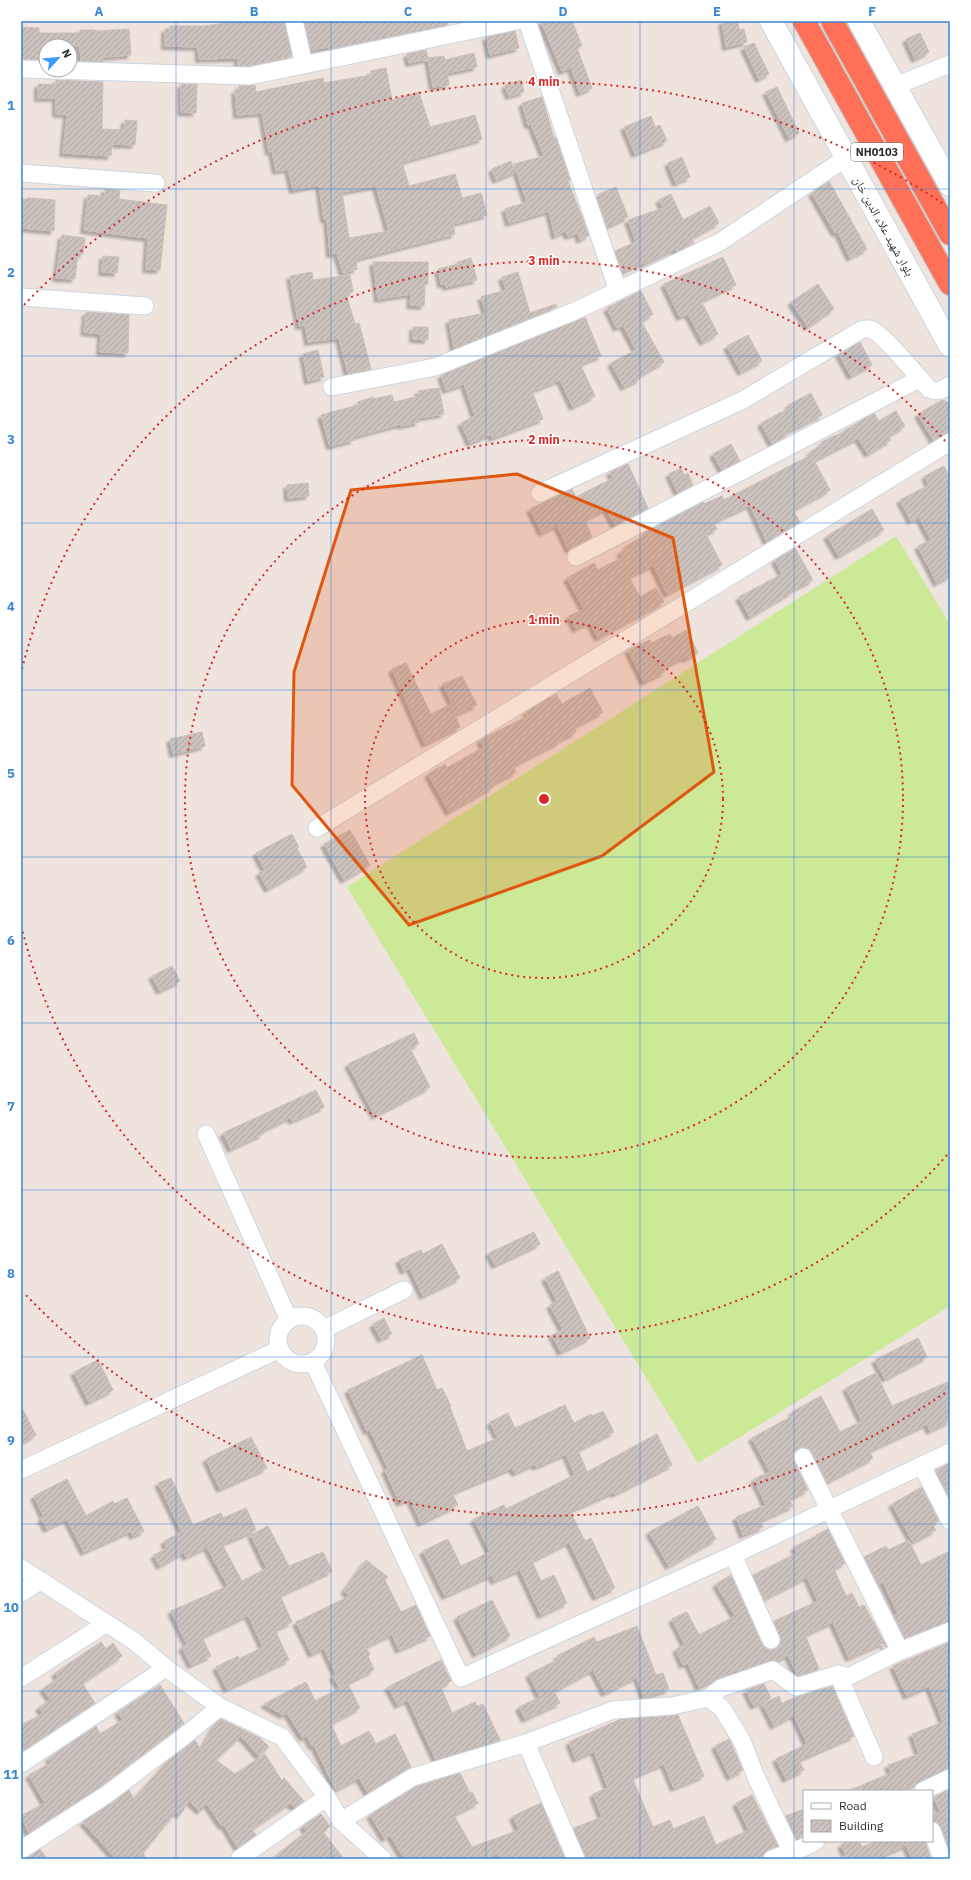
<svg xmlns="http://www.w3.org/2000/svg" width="971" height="1880" font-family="'IBM Plex Sans','Noto Naskh Arabic',sans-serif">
<defs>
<pattern id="building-hatch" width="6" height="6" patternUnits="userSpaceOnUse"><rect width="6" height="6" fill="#cbc1bd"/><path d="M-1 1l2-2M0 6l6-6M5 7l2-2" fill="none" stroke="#afa6a3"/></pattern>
<filter id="shadow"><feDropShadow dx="-3.5" dy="3.5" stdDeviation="1" flood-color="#0004"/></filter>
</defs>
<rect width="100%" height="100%" fill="#efe3de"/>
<polygon fill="#cce997" points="896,536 950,624 950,1306 698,1463 347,887"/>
<g fill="url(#building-hatch)" stroke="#cbbeb7" fill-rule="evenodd" filter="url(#shadow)">
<polygon points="243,21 284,21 292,56 248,66 238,66 238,58 199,59 198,47 165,46 165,29 170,29 170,26 204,26"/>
<polygon points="304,21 447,21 448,25 329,49 329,47 311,50"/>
<polygon points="541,21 572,21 582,46 577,48 592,88 580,93 571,68 562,71"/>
<polygon points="722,21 738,21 739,30 744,29 747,42 726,47"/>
<polygon points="21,27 39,28 39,33 80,33 80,30 95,30 95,31 129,29 131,55 103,57 103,62 81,61 80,46 46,46 46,60 21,59"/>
<polygon points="515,31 519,48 490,55 486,37"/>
<polygon points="920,33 929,52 915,59 906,39"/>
<polygon points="754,43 769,74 759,79 744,47"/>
<polygon points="426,50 428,59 409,63 407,54"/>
<polygon points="474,53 477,67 447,73 449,85 433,87 428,58 444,56 445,60"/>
<path d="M386,68L392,100L419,92L430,127L475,115L482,139L402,162L409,186L455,174L462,198L481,193L487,215L453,224L455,234L356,259L357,269L343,273L337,253L330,254L327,219H324L319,185L293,190L288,169L276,171L272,151L269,152L262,113L237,115L235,90H239V86L255,85L256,92L323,78L324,83L372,75L371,71ZM376,186L389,231L349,238L342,192Z"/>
<polygon points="56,80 103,82 102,129 124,130 125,120 137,121 135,145 112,144 111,156 63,153 67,114 56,114 56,98 38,98 38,84 56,85"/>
<polygon points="521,80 524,92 509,96 505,85"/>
<polygon points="181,84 197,84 196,113 181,112"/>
<polygon points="777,87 799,133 789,138 766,92"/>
<polygon points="542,97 554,138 556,137 570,180 568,181 589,235 580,240 578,233 568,236 565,231 555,236 549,211 509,223 505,209 527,202 514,164 544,156 531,124 528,125 522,103"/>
<polygon points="651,116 655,127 660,125 667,141 635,154 624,127"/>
<polygon points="682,157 690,177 676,183 668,163"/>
<polygon points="511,161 515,172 496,180 492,169"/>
<polygon points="829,181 867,249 850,258 838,232 835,233 812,193"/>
<polygon points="616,187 628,217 607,227 598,199 601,198 599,194"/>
<polygon points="105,189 120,190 119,199 167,205 160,270 146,269 148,238 84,230 88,195 105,196"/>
<polygon points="671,194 683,220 710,206 719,223 691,238 694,243 677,252 675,249 644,264 643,263 622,272 615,251 636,242 628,220 663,208 659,200"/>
<polygon points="28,198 55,200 54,231 21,228 21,199 28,199"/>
<polygon points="62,235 85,238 83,254 78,253 75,279 56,278"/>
<polygon points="103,256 119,257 117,273 102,272"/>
<polygon points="723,257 736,285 701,301 718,334 703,342 688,314 680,317 664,284"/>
<polygon points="471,258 477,280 446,287 446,284 441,284 438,269 458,264 457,262"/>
<polygon points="373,262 428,262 428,284 425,284 424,306 410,305 411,294 378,299"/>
<polygon points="312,272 313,280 350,275 353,292 346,293 355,324 359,323 371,369 348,374 339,338 308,342 305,325 299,326 290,276"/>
<polygon points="518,272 530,313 556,304 557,307 454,348 449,320 486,313 481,297 506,290 502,277"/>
<polygon points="818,284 834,309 808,327 791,302"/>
<polygon points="641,291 653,314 641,321 664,362 639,376 640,379 624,387 611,363 636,350 623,325 617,328 607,308"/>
<polygon points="86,312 129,315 128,353 100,352 101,334 84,332"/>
<polygon points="585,317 601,356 580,364 595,396 573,407 560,380 532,391 543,419 492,438 491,434 470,443 461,423 475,416 464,384 446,390 441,375"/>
<polygon points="413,327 428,327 428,340 413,339"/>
<polygon points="748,335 762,361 741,372 727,346"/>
<polygon points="860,342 872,365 851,376 839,354"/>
<polygon points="318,350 324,377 308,381 303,354"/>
<polygon points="439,388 444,414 418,418 419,422 401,426 401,424 353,437 354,440 330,446 321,415 358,405 358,402 373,397 373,399 392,395 394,402 419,396 418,391"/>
<polygon points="811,393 822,415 783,434 785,437 772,444 761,423 790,408 788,405"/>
<polygon points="942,400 950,403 950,432 933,440 918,414"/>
<polygon points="896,411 905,426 888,436 891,440 868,454 858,438 815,460 810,452 823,444 822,442 836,435 836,436 874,413 879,421"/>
<polygon points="731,444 740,461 722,470 713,454"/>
<polygon points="811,455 830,490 793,510 800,522 767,542 750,505 713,522 717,529 706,534 722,565 667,594 653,565 629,577 640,597 656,588 664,602 598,638 590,622 576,629 569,616 584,609 567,578 594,563 598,570 623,557 620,552 628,548 626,546 647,534 645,532 703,502 704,504 722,496 724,500"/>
<polygon points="628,464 648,508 615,525 606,509 585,520 592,537 569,550 557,525 542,533 530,509 572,489 576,497 613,478 610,472"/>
<polygon points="944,466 950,478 950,576 937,583 918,546 931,540 919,517 911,521 900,500 929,485 925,476"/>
<polygon points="681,468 684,475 688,473 693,485 678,493 669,474"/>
<polygon points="308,483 309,496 288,498 287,485"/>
<polygon points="872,509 884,530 839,556 827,536"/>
<polygon points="795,548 813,580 791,591 792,592 750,617 739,597 782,574 775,560"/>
<polygon points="687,630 698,653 686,659 685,657 663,667 665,672 644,682 628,650 650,640 651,643 670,634 672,638"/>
<polygon points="406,663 431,714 452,704 443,684 462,676 477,705 455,715 460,727 425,744 392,669"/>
<polygon points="590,688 603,712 574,727 576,732 559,741 559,742 513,766 516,772 491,785 493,787 449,812 428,774 445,764 447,768 484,747 480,740 528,716 526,712 556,694 562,704"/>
<polygon points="202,732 205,746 173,754 170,739"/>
<polygon points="350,830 370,865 344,880 324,844"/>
<polygon points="292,834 299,847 297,848 307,867 268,889 259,873 265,870 256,853"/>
<polygon points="172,966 180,981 160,991 152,976"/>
<polygon points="414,1033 419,1044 410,1048 430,1087 375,1116 348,1064"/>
<polygon points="316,1090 324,1107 292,1121 291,1117 262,1131 263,1134 231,1149 223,1133"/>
<polygon points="534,1232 540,1244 495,1265 489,1253"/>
<polygon points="442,1244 460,1278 423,1296 410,1268 404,1271 399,1260 421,1250 423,1254"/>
<polygon points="558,1271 590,1338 561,1352 552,1335 563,1330 550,1305 557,1301 545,1278"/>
<polygon points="384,1318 392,1334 381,1339 373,1324"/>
<polygon points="918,1338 927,1357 885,1379 875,1360"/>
<polygon points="422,1355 437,1390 442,1388 451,1406 450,1407 467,1451 498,1438 490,1422 508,1413 515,1428 565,1405 574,1423 591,1414 592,1416 603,1411 614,1432 578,1450 587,1472 657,1434 672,1465 615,1494 614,1492 570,1511 585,1541 591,1538 615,1588 596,1597 569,1542 532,1561 541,1581 554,1575 567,1603 541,1615 520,1570 494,1581 492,1575 445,1596 423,1551 448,1539 461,1566 490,1552 474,1519 504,1505 506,1509 575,1475 566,1454 536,1467 534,1464 515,1473 512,1468 452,1493 458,1505 421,1523 410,1499 400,1503 385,1470 388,1468 370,1430 367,1431 348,1390"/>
<polygon points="98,1360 113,1390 89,1402 74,1372"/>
<polygon points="876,1373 892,1406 950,1381 950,1421 930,1431 927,1424 869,1451 873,1458 827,1482 812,1452 804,1447 798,1448 794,1452 794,1461 808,1490 789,1499 793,1506 760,1521 763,1527 743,1535 736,1517 766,1505 754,1479 770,1472 752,1438 794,1415 792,1412 821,1396 840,1432 862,1421 846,1388"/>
<polygon points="21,1406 36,1435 21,1443"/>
<polygon points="251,1437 267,1468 220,1489 206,1459"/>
<polygon points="950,1463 950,1499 936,1470"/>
<polygon points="171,1478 193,1525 221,1513 223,1518 246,1508 256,1530 222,1544 242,1581 267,1568 251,1535 268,1526 289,1566 323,1552 332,1571 280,1595 292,1622 275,1630 289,1660 227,1689 216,1667 238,1656 239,1659 263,1647 248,1615 202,1637 211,1656 191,1665 182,1647 187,1644 171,1611 228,1586 207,1547 186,1557 184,1552 160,1566 154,1555 167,1548 164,1541 182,1532 158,1483"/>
<polygon points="67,1479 86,1516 113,1501 114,1504 127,1498 144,1531 133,1536 131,1531 84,1552 67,1519 47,1529 41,1518 44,1517 34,1496"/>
<polygon points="922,1487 939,1521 932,1524 936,1530 913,1542 892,1504"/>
<polygon points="698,1506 716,1539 669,1566 649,1532"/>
<polygon points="828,1529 845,1563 834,1569 846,1596 852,1593 859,1607 864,1605 887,1647 885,1647 883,1643 849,1658 833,1622 805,1635 819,1669 798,1676 788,1655 776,1661 770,1661 738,1672 737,1670 699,1687 688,1663 683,1665 676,1649 685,1645 672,1619 687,1612 699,1635 735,1616 716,1584 731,1575 762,1644 770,1650 775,1649 779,1646 781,1641 774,1621 818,1601 807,1577 764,1599 753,1575 797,1553 794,1547 816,1536 816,1535"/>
<polygon points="909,1540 921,1565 950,1551 950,1621 905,1638 894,1616 898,1614 883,1582 878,1585 864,1557 886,1546 888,1550"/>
<polygon points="366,1560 388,1577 385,1580 401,1612 416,1605 430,1636 399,1650 392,1634 366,1647 370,1655 368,1656 374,1670 339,1687 333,1676 336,1674 324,1648 312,1654 296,1622 350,1596 344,1591"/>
<polygon points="492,1600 510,1636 476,1654 457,1617"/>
<polygon points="637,1626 656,1675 663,1673 669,1689 644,1698 637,1677 605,1693 593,1670 554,1691 560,1703 525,1719 519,1707 540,1697 529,1674 559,1659 557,1656 594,1637 597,1642"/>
<polygon points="101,1642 106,1649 113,1643 122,1656 82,1683 95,1703 38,1741 21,1749 21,1725 43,1714 39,1707 51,1700 43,1689 58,1678 55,1673"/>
<polygon points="950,1642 950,1768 901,1791 848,1791 891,1773 888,1765 919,1754 912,1734 943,1722 929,1686 907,1696 893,1666"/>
<polygon points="441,1660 451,1681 441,1687 452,1713 475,1702 477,1706 483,1704 500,1740 436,1760 408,1700 398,1705 388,1687"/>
<polygon points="306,1682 315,1701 348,1684 360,1708 335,1721 335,1723 331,1724 341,1746 369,1731 376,1744 395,1734 411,1767 368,1793 359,1778 336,1790 314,1745 312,1746 307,1736 303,1738 287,1713 283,1715 264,1704"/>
<polygon points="764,1684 771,1698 754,1706 746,1690"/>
<polygon points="160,1685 184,1723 100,1787 29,1833 21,1816 45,1803 29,1775 51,1763 49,1758 96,1726 100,1734 123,1720 118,1712"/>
<polygon points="832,1686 854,1736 799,1760 804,1770 786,1779 776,1759 807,1744 794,1715 774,1726 763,1704 779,1696 782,1704 795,1697"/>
<polygon points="678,1715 704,1776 674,1788 664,1764 632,1777 653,1827 670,1820 673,1829 704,1816 716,1845 749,1830 736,1803 752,1795 778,1846 765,1852 762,1859 586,1859 574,1828 602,1817 593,1794 608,1788 594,1751 576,1759 569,1742 621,1719"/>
<polygon points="221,1719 260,1738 269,1747 259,1756 241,1736 216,1760 235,1774 265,1754 282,1781 284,1778 304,1801 295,1808 290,1803 252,1829 256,1835 238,1848 224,1825 222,1826 207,1804 200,1811 189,1801 180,1815 176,1812 143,1853 146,1859 116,1859 83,1822 129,1790 134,1799 168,1761 195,1740 201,1750 215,1724"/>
<polygon points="729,1739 743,1770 730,1777 715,1746"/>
<polygon points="460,1773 470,1793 472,1792 478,1803 454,1815 472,1847 519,1830 513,1816 541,1803 565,1859 500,1859 498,1853 483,1859 407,1859 402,1855 390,1835 385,1839 370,1815 417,1786"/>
<polygon points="950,1789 950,1852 941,1827 938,1823 932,1821 932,1815 940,1812 934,1797"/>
<polygon points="804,1809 804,1835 796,1838 786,1816"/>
<polygon points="321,1814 330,1826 323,1832 344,1859 272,1859 307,1831 303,1826"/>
<polygon points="848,1841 859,1841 862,1847 876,1841 925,1841 931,1859 912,1859 906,1845 876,1859 838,1859 846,1855 841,1845"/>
<polygon points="40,1849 47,1859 28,1859 27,1858"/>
</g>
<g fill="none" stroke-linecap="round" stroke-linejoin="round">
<defs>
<g id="street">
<polyline points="294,21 304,65"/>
<polyline points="527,21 618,291"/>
<polyline points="21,69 249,76 516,21"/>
<polyline points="895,86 950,64"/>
<polyline points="21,173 156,183"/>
<polyline points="21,297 145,306"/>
<polyline points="332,387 435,367 575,311 720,242 846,158"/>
<path d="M540,493L743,400L861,330C864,329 867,328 870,329C882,332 918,377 929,389C937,393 943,390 950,385"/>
<polyline points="576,557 919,379"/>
<polyline points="317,828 950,442"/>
<polyline points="206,1134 289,1320"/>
<circle cx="302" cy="1340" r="24"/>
<polyline points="324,1329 404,1290"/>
<polyline points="313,1362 461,1678 733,1555 950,1452"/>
<polyline points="803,1457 900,1651"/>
<polyline points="922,1466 950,1521"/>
<polyline points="21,1470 280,1349"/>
<polyline points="733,1555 771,1640"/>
<polyline points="21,1568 134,1641 166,1668 220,1707 282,1737 327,1797 341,1821 383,1859"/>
<polyline points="21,1593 41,1580"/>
<polyline points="838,1674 874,1757"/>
<polyline points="21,1678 107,1623"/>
<polyline points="708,1698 722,1708 742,1741 756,1777 795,1859"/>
<polyline points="526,1743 576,1859"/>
<polyline points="21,1764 166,1668"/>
<polyline points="923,1791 950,1778"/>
<polyline points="341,1821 413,1777 526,1743 613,1710 672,1706 708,1698 721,1688 773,1670 796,1687 838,1674 848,1677 900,1651 950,1631"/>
<polyline points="932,1831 942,1859"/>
<polyline points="21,1850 106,1795 183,1737 220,1707"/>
<polyline points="239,1859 327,1797"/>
<path d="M772,1859C787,1853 802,1850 816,1841"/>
</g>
<g id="secondary">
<polyline points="771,21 950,346"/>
<polyline points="859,21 950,185"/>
</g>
<g id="highway">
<polyline points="804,21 950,284"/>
<polyline points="832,21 950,234"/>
</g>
</defs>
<use href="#street" stroke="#ccd6df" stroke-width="19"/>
<use href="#secondary" stroke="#ccd6df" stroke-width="24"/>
<use href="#highway" stroke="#c4c4c4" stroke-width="24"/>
<use href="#street" stroke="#fff" stroke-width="17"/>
<use href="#secondary" stroke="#fff" stroke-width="22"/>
<use href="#highway" stroke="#ff7059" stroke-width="22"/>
</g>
<path fill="#df570e" fill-opacity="0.2" stroke="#df570e" stroke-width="3" stroke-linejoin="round" d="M517,474L673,538L714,772L602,856L409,925L292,785L294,672L351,490Z"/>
<path fill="none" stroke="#3884d5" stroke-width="1" stroke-opacity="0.55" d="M176,21V1859M331,21V1859M486,21V1859M640,21V1859M794,21V1859M21,189H950M21,356H950M21,523H950M21,690H950M21,857H950M21,1023H950M21,1190H950M21,1357H950M21,1524H950M21,1691H950"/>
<g fill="none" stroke="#d62828" stroke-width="2" stroke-dasharray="2 4">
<circle cx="544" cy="799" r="179"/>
<circle cx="544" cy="799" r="359"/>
<path d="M947 1155A538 538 0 0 1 22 929M22 669A538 538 0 0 1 947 443"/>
<path d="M945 1393A717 717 0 0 1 24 1293M24 305A717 717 0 0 1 945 205"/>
</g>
<g text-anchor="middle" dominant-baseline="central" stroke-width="3" stroke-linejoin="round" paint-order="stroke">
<rect fill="#fff" stroke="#6c6c6c" stroke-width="1" x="851" y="143" width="52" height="18" rx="3"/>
<g font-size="11" font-weight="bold" fill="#2d2d2d">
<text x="877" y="152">NH0103</text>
</g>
<g font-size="12" fill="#2d2d2d" stroke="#fff">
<text transform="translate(884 226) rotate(61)">بلوار شهید علاء الدین خان</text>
</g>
</g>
<circle cx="544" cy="799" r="6" fill="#d62828" stroke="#fff" stroke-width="2"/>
<g font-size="12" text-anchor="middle" font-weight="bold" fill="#d62828" stroke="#fff" stroke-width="3" stroke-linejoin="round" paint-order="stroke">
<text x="544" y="86">4 min</text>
<text x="544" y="265">3 min</text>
<text x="544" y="444">2 min</text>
<text x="544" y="624">1 min</text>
</g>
<rect width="971" height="1880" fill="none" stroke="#ffffff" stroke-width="44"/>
<rect x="803" y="1790" width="130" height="52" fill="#ffffff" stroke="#ababab"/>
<rect x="811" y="1803" width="20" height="6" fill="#ffffff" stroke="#ababab"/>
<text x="839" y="1810" font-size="12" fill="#2d2d2d">Road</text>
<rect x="811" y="1820" width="20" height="12" fill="url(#building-hatch)" stroke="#ababab"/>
<text x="839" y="1830" font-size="12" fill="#2d2d2d">Building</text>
<g transform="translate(58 58) rotate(63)"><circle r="19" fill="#ffffff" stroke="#ababab"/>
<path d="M0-3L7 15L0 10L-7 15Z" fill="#3b9aff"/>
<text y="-6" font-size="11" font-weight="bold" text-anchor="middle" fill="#2d2d2d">N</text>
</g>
<rect x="22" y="22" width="927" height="1836" fill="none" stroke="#3884d5" stroke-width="1.5"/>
<g font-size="13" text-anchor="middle" font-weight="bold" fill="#3884d5">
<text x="99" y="16">A</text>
<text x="254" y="16">B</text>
<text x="408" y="16">C</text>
<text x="563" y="16">D</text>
<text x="717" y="16">E</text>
<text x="872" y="16">F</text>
<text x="11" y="110">1</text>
<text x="11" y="277">2</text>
<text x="11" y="444">3</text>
<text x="11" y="611">4</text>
<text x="11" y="778">5</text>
<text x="11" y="945">6</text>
<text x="11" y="1111">7</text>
<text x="11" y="1278">8</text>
<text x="11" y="1445">9</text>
<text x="11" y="1612">10</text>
<text x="11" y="1779">11</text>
</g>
</svg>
